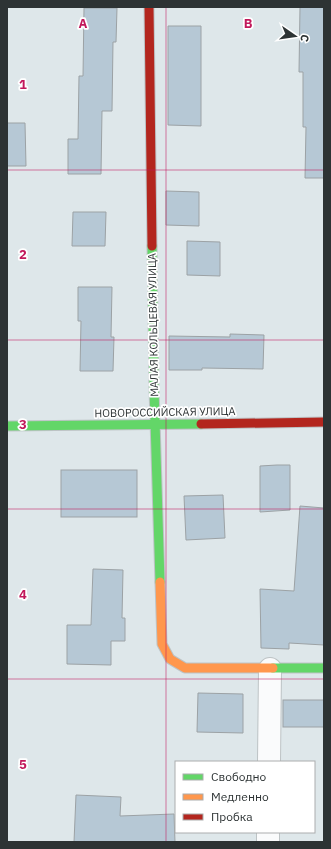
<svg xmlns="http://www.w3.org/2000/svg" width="331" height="849" font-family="'IBM Plex Sans',sans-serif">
<rect width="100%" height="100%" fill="#dee7ea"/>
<g fill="#b6c8d5" stroke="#9ca2a5">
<polygon points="300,7 324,7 324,178 305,178 306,127 303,127 303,72 299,72"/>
<polygon points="84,8 117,8 116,42 113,42 112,111 102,111 101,174 68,174 68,139 78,139 79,76 83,76"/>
<polygon points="168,26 201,26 201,126 168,125"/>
<polygon points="7,123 25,123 26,166 7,166"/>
<polygon points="166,191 199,192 199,226 166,225"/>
<polygon points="73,212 106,212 105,246 72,246"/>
<polygon points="187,241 220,242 220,276 187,275"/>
<polygon points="78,287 112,287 111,337 114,337 113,371 80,371 81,321 78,321"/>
<polygon points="230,334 264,335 263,369 202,368 202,370 169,370 169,336 230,337"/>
<polygon points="277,465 290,465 290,510 260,512 260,466"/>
<rect x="61" y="470" width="76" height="47"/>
<polygon points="223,495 225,538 186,540 184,496"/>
<polygon points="300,506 324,508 324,645 289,643 289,649 261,648 260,589 294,591"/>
<polygon points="93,569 123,570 122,618 125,618 125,641 111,641 111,665 67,664 67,625 91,625"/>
<polygon points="198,693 243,694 243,733 197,732"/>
<rect x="283" y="700" width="41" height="27"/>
<polygon points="76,795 121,797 120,816 174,814 175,842 74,842"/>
</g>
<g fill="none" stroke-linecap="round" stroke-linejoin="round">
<defs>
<g id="street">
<polyline points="269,762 270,669"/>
<polyline points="268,842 268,832"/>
</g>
<g id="fast">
<polyline points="152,246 154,388 160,582"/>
<polyline points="7,426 201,424"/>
<polyline points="273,668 324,668"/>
</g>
<polyline id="slow" points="160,582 162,644 170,659 185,668 273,668"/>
<g id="jam">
<polyline points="149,7 152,246"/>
<polyline points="201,424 324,422"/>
</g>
</defs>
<use href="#street" stroke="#bdc3c5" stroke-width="24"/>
<use href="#fast" stroke="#bdc3c5" stroke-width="11"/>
<use href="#slow" stroke="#bdc3c5" stroke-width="11"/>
<use href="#jam" stroke="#bdc3c5" stroke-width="11"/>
<use href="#street" stroke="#fafbfc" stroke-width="22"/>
<use href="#fast" stroke="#63d668" stroke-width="9"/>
<use href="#slow" stroke="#ff974d" stroke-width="9"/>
<use href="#jam" stroke="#b3261e" stroke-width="9"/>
</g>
<path fill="none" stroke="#c2185b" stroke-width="1" stroke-opacity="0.55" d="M166,7V842M7,170H324M7,340H324M7,509H324M7,679H324"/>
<g text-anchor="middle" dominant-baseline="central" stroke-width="3.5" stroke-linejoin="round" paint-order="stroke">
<g font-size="11" fill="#2d3334" stroke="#fff">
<text transform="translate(153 325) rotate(-91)">МАЛАЯ КОЛЬЦЕВАЯ УЛИЦА</text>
<text transform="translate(165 412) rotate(-1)">НОВОРОССИЙСКАЯ УЛИЦА</text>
</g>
</g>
<g font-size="13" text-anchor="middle" font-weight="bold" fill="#c2185b" stroke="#fff" stroke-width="3.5" stroke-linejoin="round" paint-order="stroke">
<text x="83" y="28">A</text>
<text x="248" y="28">B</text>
<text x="23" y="89">1</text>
<text x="23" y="259">2</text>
<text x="23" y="429">3</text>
<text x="23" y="599">4</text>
<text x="23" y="769">5</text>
</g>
<rect width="331" height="849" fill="none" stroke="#2d3334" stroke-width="16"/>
<rect x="175" y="761" width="140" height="72" fill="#ffffff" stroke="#abadae"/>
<rect x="183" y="774" width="20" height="6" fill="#63d668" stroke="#abadae"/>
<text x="211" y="781" font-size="12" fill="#2d3334">Свободно</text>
<rect x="183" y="794" width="20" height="6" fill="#ff974d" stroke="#abadae"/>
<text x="211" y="801" font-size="12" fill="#2d3334">Медленно</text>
<rect x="183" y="814" width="20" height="6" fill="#b3261e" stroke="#abadae"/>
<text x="211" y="821" font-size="12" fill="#2d3334">Пробка</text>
<g transform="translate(295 36) rotate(103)" stroke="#ffffff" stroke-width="3" paint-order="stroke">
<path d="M0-3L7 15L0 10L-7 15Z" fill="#2d3334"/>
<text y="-6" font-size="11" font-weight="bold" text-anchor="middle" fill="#2d3334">С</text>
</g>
</svg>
